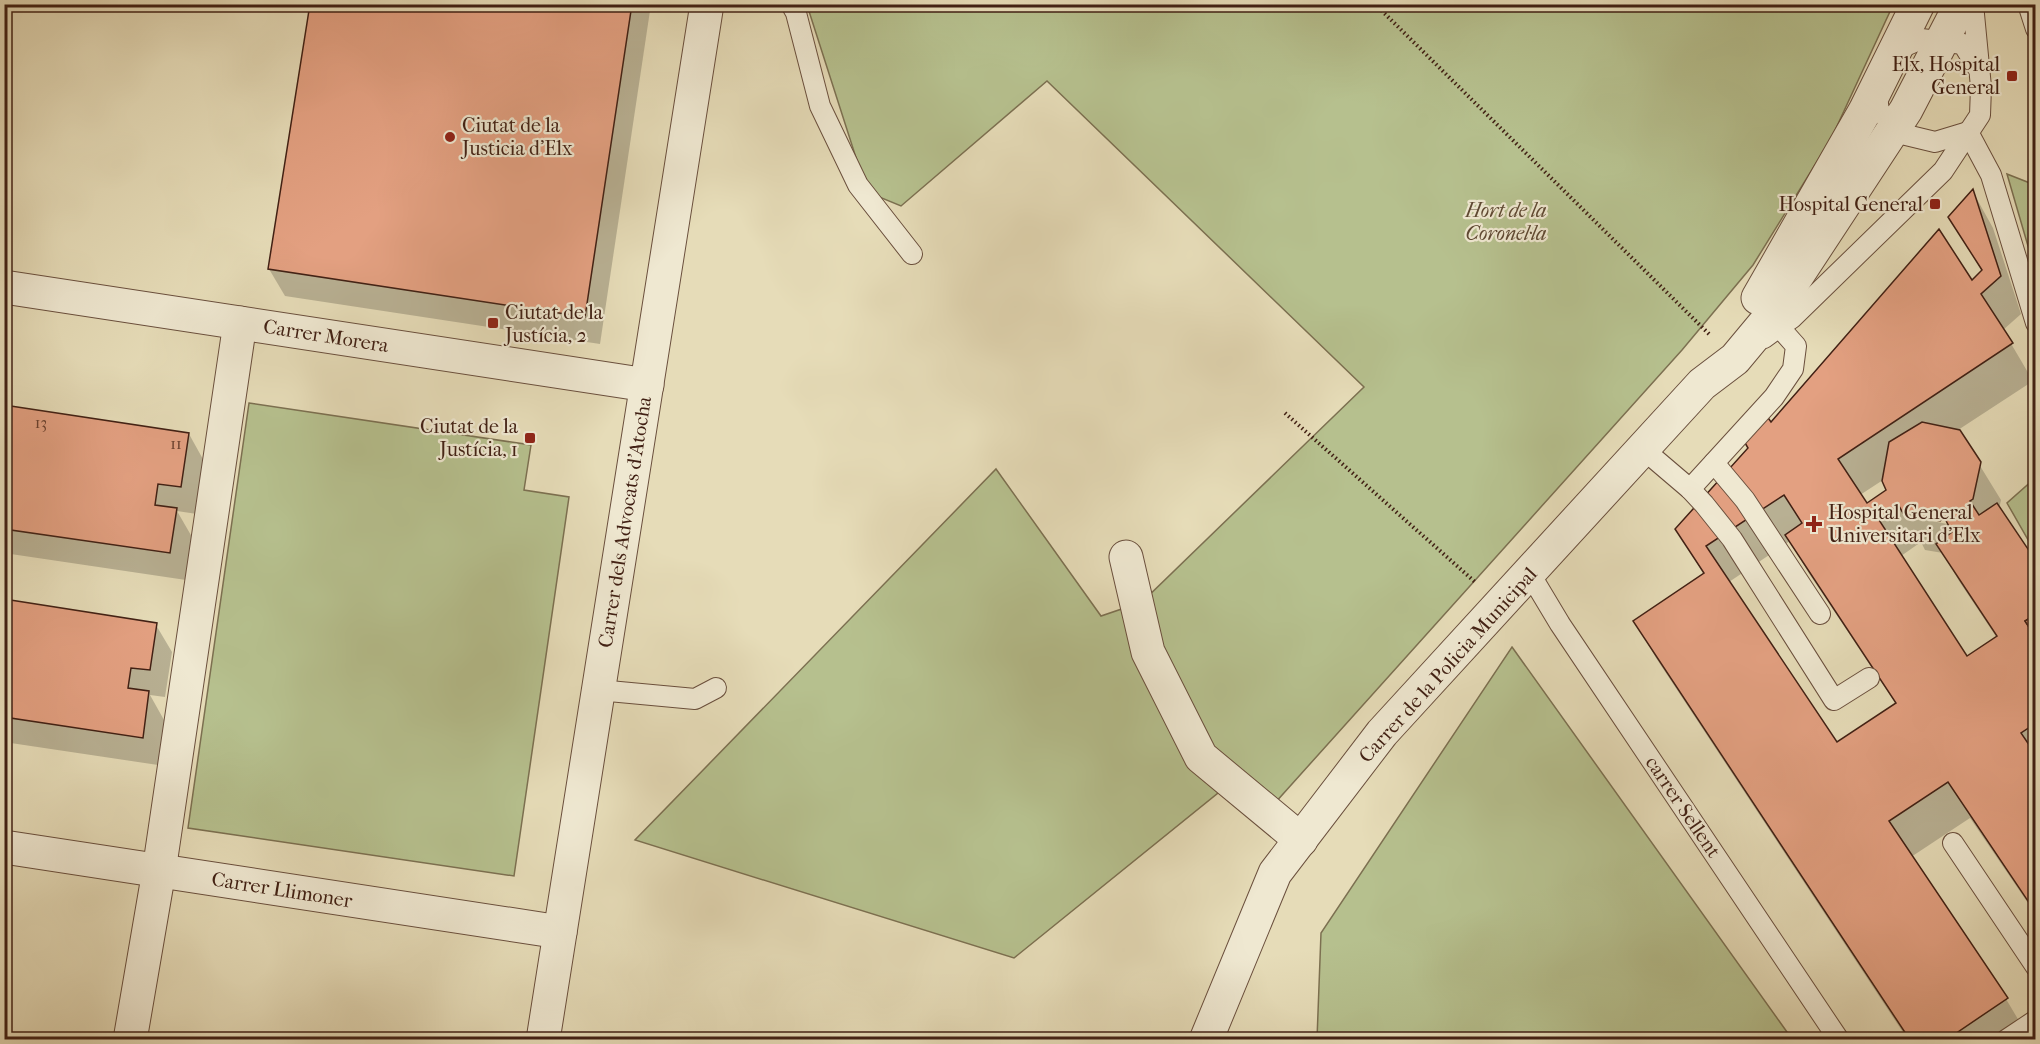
<svg xmlns="http://www.w3.org/2000/svg" width="2040" height="1044" font-family="'IM FELL French Canon',serif">
<rect width="100%" height="100%" fill="#e6dcb8"/>
<filter id="stains"><feTurbulence type="fractalNoise" baseFrequency=".00333" numOctaves="4"/><feColorMatrix values="0 0 0 0 .2 0 0 0 0 .09 0 0 0 0 .02 0 0 0 .5 -.17"/></filter>
<radialGradient id="worn" r=".72"><stop offset=".6" stop-color="#630" stop-opacity="0"/><stop offset="1" stop-color="#630" stop-opacity=".3"/></radialGradient>
<g fill="#b6c08e" stroke="#7c7051" stroke-width="1.5">
<polygon points="807,5 1893,5 1831,139 1753,265 1682,350 1274,804 1233,781 1014,958 635,840 996,469 1101,616 1142,602 1364,387 1047,81 901,206 867,192"/>
<polygon points="2007,174 2035,185 2035,270"/>
<polygon points="249,403 531,445 524,490 569,497 514,876 188,828"/>
<polygon points="2035,478 2035,552 2007,503"/>
<polygon points="1512,647 1792,1039 1317,1039 1321,933"/>
</g>
<g fill="#0003" fill-rule="evenodd">
<polygon points="311,4 651,4 600,344 285,296 269,269"/>
<path d="M1973,192L1993,228L2021,314L2003,330L2033,381L1958,430L2001,500L1999,509L2036,563V915L1970,818L1911,857L2006,999L2028,1036L2022,1040H1908L1656,658L1635,621L1704,575L1677,530L1771,424L1972,282L1982,271L1950,218ZM1883,480L1888,490L1866,505L1860,495ZM1903,512L1947,521V524L1903,515ZM1790,541L1808,572L1896,704L1837,744L1729,582ZM1921,542L1925,550L1943,553L1959,581L1997,638L1966,658L1901,556Z"/>
<polygon points="4,407 189,434 204,461 197,514 177,511 192,537 186,580 4,553"/>
<polygon points="4,601 156,625 172,652 165,697 150,695 164,720 158,765 4,742"/>
</g>
<g fill="#e3a081" stroke="#412014" stroke-width="1.5" fill-rule="evenodd">
<polygon points="310,4 632,4 585,317 268,269"/>
<path d="M1973,189L2001,276L1981,294L2013,343L1838,459L1867,503L1886,490L1882,481L1889,442L1922,422L1960,430L1981,462L1973,499L1970,501L1979,515L1997,503L2036,561V614L2025,621L2036,638V723L2021,733L2036,755V913L1948,782L1889,821L2008,998L1946,1040H1910L1633,621L1704,573L1675,529L1748,448L1741,436L1757,402L1771,422L1939,229L1972,280L1982,270L1948,217ZM1784,495L1802,523L1785,535L1896,703L1837,742L1706,546ZM1899,506L1903,513L1940,521L1944,517L1952,532L1936,544L1997,636L1967,656L1879,520Z"/>
<polygon points="4,405 189,433 181,487 158,484 155,505 177,508 170,553 4,529"/>
<polygon points="4,599 157,623 150,670 131,668 128,688 149,691 143,738 4,717"/>
<polygon points="2036,614 2036,638 2025,621"/>
</g>
<g fill="none" stroke-linecap="round" stroke-linejoin="round">
<defs>
<g id="lane">
<polyline points="791,4 796,13 820,106 858,185 912,254"/>
<polyline points="2028,4 2036,29"/>
<polyline points="1896,50 1921,39 1963,44 1977,67"/>
<polyline points="1876,89 1879,111 1906,135 1935,142 1968,132"/>
<polyline points="1968,132 1991,175 2036,323"/>
<polyline points="1764,338 1792,318 1943,171 1980,115 1981,87 1973,4"/>
<polyline points="1643,449 1690,489 1704,504 1732,539 1834,700 1869,678"/>
<polyline points="1714,463 1745,500 1820,614"/>
<polyline points="1690,489 1774,397 1793,369 1796,346 1771,318"/>
<polyline points="1530,574 1560,624 1839,1040"/>
<polyline points="598,690 695,699 716,688"/>
<polyline points="1953,843 2036,967"/>
<polyline points="2006,1040 2036,1020"/>
</g>
<g id="street">
<polyline points="4,287 647,385"/>
<polyline points="1758,298 1865,111 1918,4"/>
<polyline points="1126,557 1148,652 1201,757 1301,840"/>
<polyline points="4,847 560,932"/>
<polyline points="130,1040 159,871 240,323"/>
<polyline points="543,1040 707,4"/>
<polyline points="1206,1040 1275,873 1382,733 1702,384 1735,359 1770,317 1906,110 1961,4"/>
</g>
</defs>
<use href="#lane" stroke="#6a4f3d" stroke-width="22"/>
<use href="#street" stroke="#6a4f3d" stroke-width="35"/>
<g stroke="#412014" stroke-width="4" stroke-dasharray="1.5 3" stroke-linecap="butt">
<polyline points="1375,4 1711,336"/>
<polyline points="1285,413 1475,582"/>
</g>
<use href="#lane" stroke="#efe8d1" stroke-width="20"/>
<use href="#street" stroke="#efe8d1" stroke-width="33"/>
</g>
<g fill="#8f2418" stroke="#efe8d1" stroke-width="2">
<rect x="2006" y="70" width="12" height="12" rx="3"/>
<circle cx="450" cy="137" r="6"/>
<rect x="1929" y="198" width="12" height="12" rx="3"/>
<rect x="487" y="317" width="12" height="12" rx="3"/>
<rect x="524" y="432" width="12" height="12" rx="3"/>
<path d="M1811 515h6v6h6v6h-6v6h-6v-6h-6v-6h6z"/>
</g>
<g text-anchor="middle" dominant-baseline="central" stroke-width="4.5" stroke-linejoin="round" paint-order="stroke">
<g font-size="16" fill="#6a402f">
<text x="41" y="422">13</text>
<text x="176" y="443">11</text>
</g>
<g font-size="20" fill="#412014" stroke="#efe8d1" text-anchor="end">
<text x="2000" y="64">Elx, Hospital<tspan x="2000" dy="23">General</tspan></text>
<text x="462" y="125" text-anchor="start">Ciutat de la<tspan x="462" dy="23">Justicia d'Elx</tspan></text>
<text x="1923" y="204">Hospital General</text>
<text x="505" y="312" text-anchor="start">Ciutat de la<tspan x="505" dy="23">Justícia, 2</tspan></text>
<text x="518" y="426">Ciutat de la<tspan x="518" dy="23">Justícia, 1</tspan></text>
<text x="1828" y="512" text-anchor="start">Hospital General<tspan x="1828" dy="23">Universitari d'Elx</tspan></text>
</g>
<g font-size="20" font-style="italic" fill="#5e4832" stroke="#efe8d1">
<text x="1506" y="210">Hort de la<tspan x="1506" dy="23">Coronel·la</tspan></text>
</g>
<g font-size="20" fill="#412014" stroke="#efe8d1">
<text transform="translate(326 336) rotate(9)">Carrer Morera</text>
<text transform="translate(625 522) rotate(-81)">Carrer dels Advocats d'Atocha</text>
<text transform="translate(1448 665) rotate(-48)">Carrer de la Policia Municipal</text>
<text transform="translate(1683 807) rotate(56)">carrer Sellent</text>
<text transform="translate(282 890) rotate(9)">Carrer Llimoner</text>
</g>
</g>
<rect width="2040" height="1044" fill="none" stroke="#e6dcb8" stroke-width="24"/>
<rect x="6" y="6" width="2028" height="1032" fill="none" stroke="#412014" stroke-width="3"/>
<rect x="12" y="12" width="2016" height="1020" fill="none" stroke="#412014" stroke-width="1.5"/>
<rect width="100%" height="100%" filter="url(#stains)"/>
<rect width="100%" height="100%" fill="url(#worn)"/>
</svg>
